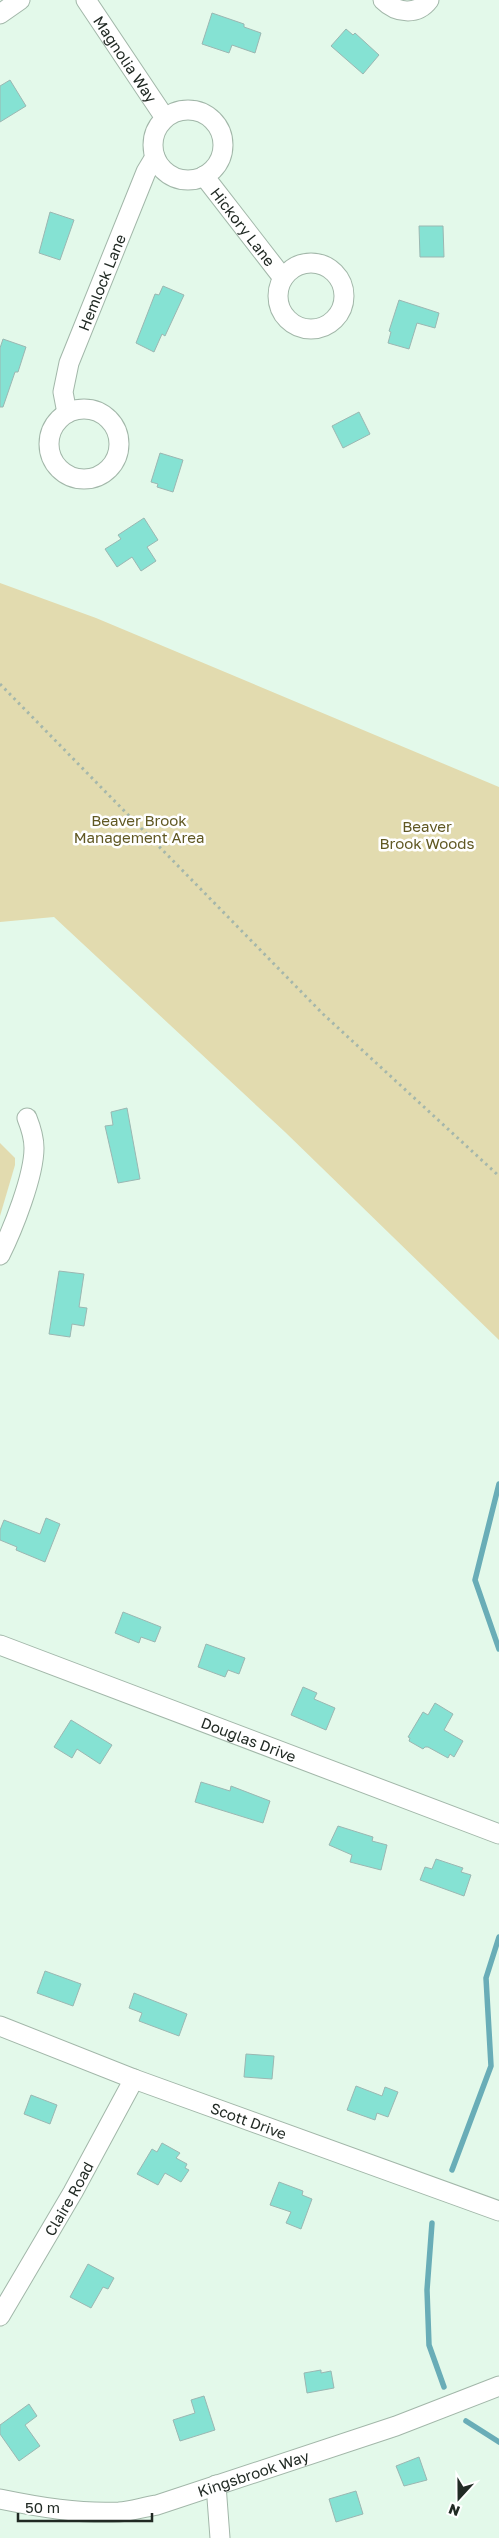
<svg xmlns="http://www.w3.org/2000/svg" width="499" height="2538" font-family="'Golos Text',sans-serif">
<rect width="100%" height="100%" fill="#e3f9ea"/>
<g fill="#e2dbaf">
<polygon points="0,583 96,618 499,787 499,1340 285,1132 54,917 0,922"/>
<polygon points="0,1143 15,1158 15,1165 0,1216"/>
</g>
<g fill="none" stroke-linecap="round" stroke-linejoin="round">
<g stroke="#69adb7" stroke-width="5.5">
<polyline points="499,1484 475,1580 499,1649"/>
<polyline points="452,2170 491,2066 486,1978 499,1937"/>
<polyline points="432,2223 427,2290 429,2345 444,2387"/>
<polyline points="466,2421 499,2442"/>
</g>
</g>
<g fill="#85e2d3" stroke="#9bb7b2">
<polygon points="212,13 244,24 244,27 261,33 255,53 232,45 229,53 202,44"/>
<polygon points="346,29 353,35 355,33 379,55 363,74 331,46"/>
<polygon points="10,80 26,106 0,122 0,86"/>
<polygon points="50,212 74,220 60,260 39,253"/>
<polygon points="419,226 443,226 444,257 420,257"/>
<polygon points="163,286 184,295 165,336 162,334 154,352 136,343 155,294 159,295"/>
<polygon points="399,300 439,313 435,328 417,323 409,349 388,343 391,332 389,331"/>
<polygon points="3,339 26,347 18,372 15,372 3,407 0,407 0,348"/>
<polygon points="359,412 370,434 343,448 332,426"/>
<polygon points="160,453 183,460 173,492 157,487 158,484 151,482"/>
<polygon points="144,518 158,540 147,547 156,561 141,571 132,557 117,567 105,549 121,539 118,535"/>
<polygon points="127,1108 140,1179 118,1183 105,1126 113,1125 111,1112"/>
<polygon points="59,1271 84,1274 79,1307 87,1308 84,1326 72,1324 70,1337 49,1334"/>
<polygon points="46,1518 60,1524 45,1562 16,1550 17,1547 0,1540 0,1530 4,1520 40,1534"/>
<polygon points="123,1612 161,1627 155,1642 141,1637 139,1643 115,1633"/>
<polygon points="206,1644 245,1658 239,1674 228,1670 225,1677 198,1667"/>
<polygon points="303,1687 317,1693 314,1699 335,1708 326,1730 291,1715"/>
<polygon points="435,1703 453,1714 444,1730 463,1741 454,1757 450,1754 448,1758 428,1747 425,1747 423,1749 409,1741 410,1738 408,1737 423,1712 428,1715"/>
<polygon points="71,1720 112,1745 100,1764 77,1749 72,1758 54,1747"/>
<polygon points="201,1782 230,1791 231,1786 270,1801 263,1823 195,1802"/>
<polygon points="338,1826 373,1837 372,1841 387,1845 381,1870 350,1862 352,1855 329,1845"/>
<polygon points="436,1859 463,1868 461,1872 471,1875 464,1896 420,1880 425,1867 432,1869"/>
<polygon points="45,1971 81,1984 73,2006 37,1993"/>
<polygon points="134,1993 187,2014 179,2036 139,2021 142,2013 129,2008"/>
<polygon points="246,2054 274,2056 272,2079 244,2077"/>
<polygon points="356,2086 382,2096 385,2087 398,2092 388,2117 377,2113 375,2120 347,2110"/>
<polygon points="31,2095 57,2105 50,2124 24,2114"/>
<polygon points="162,2143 180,2153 176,2158 187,2164 185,2168 189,2170 181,2182 165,2173 158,2185 137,2174 152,2149 157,2152"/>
<polygon points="279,2182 303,2191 302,2195 312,2199 301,2229 286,2223 291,2212 270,2205"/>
<polygon points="88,2264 114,2278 108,2289 103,2287 91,2308 70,2297"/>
<polygon points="321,2370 321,2373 331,2371 334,2388 307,2393 304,2373"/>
<polygon points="204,2396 215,2430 180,2441 173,2420 195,2413 191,2400"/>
<polygon points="29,2404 37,2416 25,2425 40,2446 19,2461 0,2434 0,2425"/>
<polygon points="419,2457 427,2480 404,2486 396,2466"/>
<polygon points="356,2491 363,2514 336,2522 329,2499"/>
</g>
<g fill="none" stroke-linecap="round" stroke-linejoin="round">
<defs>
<g id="street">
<path id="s1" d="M86,0L165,118"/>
<path d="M383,0C396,13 417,16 429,0"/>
<polyline points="0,14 20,0"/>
<circle cx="188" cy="145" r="35"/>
<path id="s2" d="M204,176L283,278"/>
<circle cx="311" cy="296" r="33"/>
<circle cx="84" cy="444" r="35"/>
<path id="s3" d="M67,413L63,392L69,363L146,172L155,157"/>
<path d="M0,1255C13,1229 34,1176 34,1148C34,1138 31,1128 27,1118"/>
<path id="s4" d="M0,1645L499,1834"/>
<path id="s5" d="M0,2026L134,2079L499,2211"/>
<path id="s6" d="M0,2316L73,2192L134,2079"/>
<polyline points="216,2485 220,2538"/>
<path id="s7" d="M0,2499C39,2507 79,2514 119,2512C131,2511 144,2507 157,2505L396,2426L499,2386"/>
</g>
</defs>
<use href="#street" stroke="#a2b7a9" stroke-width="21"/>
<polyline stroke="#a5b7ab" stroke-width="3" stroke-dasharray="2.5 4" stroke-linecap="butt" points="0,684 323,1014 499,1176"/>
<use href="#street" stroke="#fff" stroke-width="19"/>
</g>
<g text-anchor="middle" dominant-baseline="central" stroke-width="5" stroke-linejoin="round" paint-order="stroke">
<g font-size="15" fill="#212a24" stroke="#fff">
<text stroke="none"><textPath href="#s1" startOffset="71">Magnolia Way</textPath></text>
<text stroke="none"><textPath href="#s2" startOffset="64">Hickory Lane</textPath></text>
<text stroke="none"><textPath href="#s3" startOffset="138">Hemlock Lane</textPath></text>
<text stroke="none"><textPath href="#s4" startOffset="266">Douglas Drive</textPath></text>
<text stroke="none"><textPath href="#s5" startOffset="266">Scott Drive</textPath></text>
<text stroke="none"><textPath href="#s6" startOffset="136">Claire Road</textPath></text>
<text stroke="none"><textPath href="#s7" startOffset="260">Kingsbrook Way</textPath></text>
</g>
<g font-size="15" fill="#605823" stroke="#fff">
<text x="139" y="820">Beaver Brook<tspan x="139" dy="17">Management Area</tspan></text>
<text x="427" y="826">Beaver<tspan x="427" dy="17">Brook Woods</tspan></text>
</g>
</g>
<g transform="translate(459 2498) rotate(201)" stroke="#ffffff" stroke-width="4" paint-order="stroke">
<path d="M0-4L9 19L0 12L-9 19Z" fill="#212a24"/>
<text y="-8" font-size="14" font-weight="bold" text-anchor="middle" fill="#212a24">N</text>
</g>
<path d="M18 2513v8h134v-8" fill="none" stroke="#212a24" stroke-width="2.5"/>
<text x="25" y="2513" font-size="15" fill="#212a24" stroke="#ffffff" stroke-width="4" paint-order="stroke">50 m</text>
</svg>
